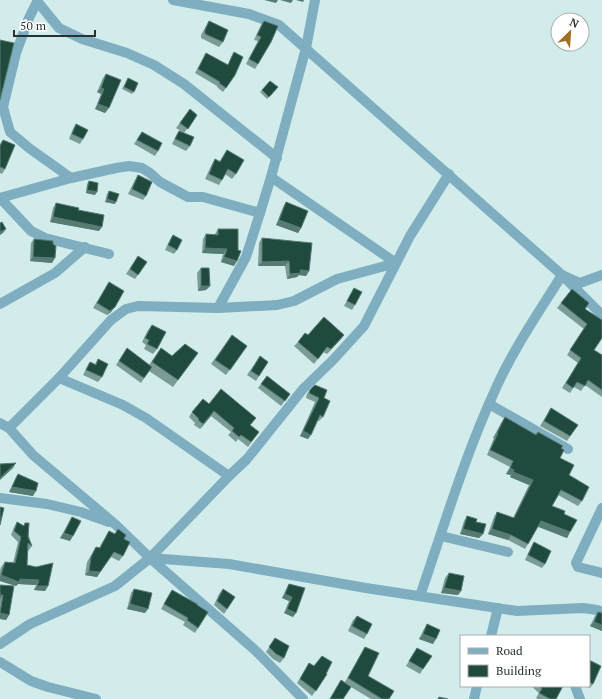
<svg xmlns="http://www.w3.org/2000/svg" width="602" height="699" font-family="'PT Serif',serif">
<rect width="100%" height="100%" fill="#d2ecec"/>
<g fill="none" stroke-linecap="round" stroke-linejoin="round">
<g stroke="#7eaebf" stroke-width="10">
<polyline points="38,0 29,18 16,53 3,107 10,132 29,148 71,178"/>
<polyline points="173,0 249,14 279,25 562,275 602,315"/>
<polyline points="37,1 59,28 82,39 127,53 154,65 184,84 277,158"/>
<polyline points="271,177 396,263"/>
<polyline points="0,198 71,178 116,168 129,166 142,168 150,173 160,182 188,197 203,197 260,213"/>
<polyline points="0,198 31,231 45,238 109,254"/>
<polyline points="0,304 55,273 85,247"/>
<polyline points="218,308 277,305 294,301 337,279 396,263"/>
<polyline points="59,378 123,405 146,418 229,476"/>
<polyline points="489,404 568,449"/>
<polyline points="0,423 9,428 33,455 116,525 150,558 256,651 303,699"/>
<polyline points="9,428 59,378 111,320 126,309 138,306 218,308 246,257 260,213 271,177 306,48 315,0"/>
<polyline points="0,498 47,504 81,512 109,522"/>
<polyline points="602,508 576,563 578,567 602,573"/>
<polyline points="441,536 508,552"/>
<polyline points="150,558 229,564 366,588 517,611 583,608 597,610 602,612"/>
<path d="M420,596C444,526 465,455 496,388C514,348 539,312 562,275L580,283L602,275"/>
<polyline points="491,636 498,608"/>
<polyline points="0,644 30,624 115,586 150,558 229,476 247,459 303,389 333,360 364,326 410,236 449,174"/>
<polyline points="0,662 31,681 48,687 96,699"/>
<polyline points="575,686 580,699"/>
<polyline points="474,699 477,686"/>
</g>
</g>
<g fill="#7a9b96">
<polygon points="209,21 223,42 219,47 201,38 201,35 206,26"/>
<polygon points="264,21 258,64 255,69 246,64 258,41 254,40 261,25"/>
<polygon points="234,52 235,75 223,92 217,87 217,86 195,73 206,53 228,65 231,57"/>
<polygon points="106,74 105,113 95,109 101,94 97,92 103,78"/>
<polygon points="128,78 134,92 132,94 122,89"/>
<polygon points="262,90 276,90 267,99 260,92"/>
<polygon points="190,109 197,115 184,133 190,146 186,151 172,144 176,136 179,131 184,133 176,128"/>
<polygon points="76,124 83,139 80,144 69,139 73,129"/>
<polygon points="142,132 158,151 155,156 134,144"/>
<polygon points="3,140 5,169 2,174 0,173 0,144"/>
<polygon points="227,150 236,174 232,179 225,174 222,180 219,185 205,179 212,164 215,159 220,161"/>
<polygon points="138,175 146,196 143,200 128,194 135,180"/>
<polygon points="89,181 95,195 86,193 87,184"/>
<polygon points="109,191 115,204 105,202 107,194"/>
<polygon points="286,202 301,228 298,233 276,225 283,207"/>
<polygon points="56,203 78,210 99,231 50,222 53,208"/>
<polygon points="218,229 234,266 221,262 223,254 202,253 203,239 206,234 215,235 215,234"/>
<polygon points="173,235 177,250 174,254 165,250 170,240"/>
<polygon points="262,238 309,271 306,276 299,275 297,277 287,279 285,266 258,266 259,243"/>
<polygon points="34,239 53,244 52,263 30,261 31,243"/>
<polygon points="138,256 147,262 135,279 126,274"/>
<polygon points="201,268 210,286 206,290 198,291 197,273"/>
<polygon points="109,282 111,312 107,315 93,308"/>
<polygon points="354,288 355,305 352,310 344,306 351,293"/>
<polygon points="561,303 585,309 594,350 602,379 602,397 585,385 581,391 574,387 570,393 562,388 578,363 567,355 584,329 557,308"/>
<polygon points="152,325 157,349 153,354 144,349 146,345 142,342 148,330"/>
<polygon points="232,335 247,346 226,375 211,364"/>
<polygon points="308,335 344,335 340,340 327,354 323,352 314,364 294,346 298,342"/>
<polygon points="161,348 172,356 198,353 173,387 149,371 141,383 116,365 124,353 149,365"/>
<polygon points="260,356 268,362 256,381 247,375"/>
<polygon points="98,359 102,377 98,382 83,375 87,367 90,362 95,364"/>
<polygon points="267,376 290,394 281,406 258,388"/>
<polygon points="310,390 324,398 323,417 319,421 317,420 308,439 300,436 315,402 306,398 307,394"/>
<polygon points="209,404 252,423 250,425 259,432 248,447 238,439 236,442 228,435 231,432 211,416 200,429 194,425 195,423 189,417 192,412"/>
<polygon points="551,408 578,425 567,441 540,426"/>
<polygon points="505,417 561,448 560,458 582,501 578,506 558,495 552,506 564,514 570,532 567,538 538,527 528,544 525,549 508,540 488,534 494,517 497,512 513,518 529,485 510,477 511,475 506,474 510,467 487,455 494,438 493,438 501,423"/>
<polygon points="18,474 33,496 9,492 15,479"/>
<polygon points="467,516 476,522 483,534 479,538 460,534 464,521"/>
<polygon points="72,517 70,541 60,538 69,522"/>
<polygon points="17,522 23,526 25,523 32,546 28,551 28,550 27,565 48,586 45,591 34,590 36,585 18,584 16,586 0,581 0,571 1,567 5,562 13,563 18,542 11,535 14,527"/>
<polygon points="118,529 124,539 123,556 119,561 111,557 97,577 85,575 87,562 96,547 99,548 106,536 109,531 115,534"/>
<polygon points="534,542 545,564 542,568 525,560 531,547"/>
<polygon points="449,573 461,591 458,595 441,593 445,578"/>
<polygon points="289,584 305,588 293,617 284,613 289,601 282,598 286,589"/>
<polygon points="0,585 9,615 6,620 0,619"/>
<polygon points="134,589 145,613 127,609 131,593"/>
<polygon points="223,589 235,597 224,614 214,605 219,594"/>
<polygon points="172,590 208,612 195,633 183,625 185,622 161,609"/>
<polygon points="598,612 602,613 602,631 590,626 595,616"/>
<polygon points="357,616 367,634 364,639 348,631 353,620"/>
<polygon points="427,624 433,644 419,639 424,629"/>
<polygon points="275,638 284,658 280,663 273,659 266,652"/>
<polygon points="365,647 368,676 389,699 371,699 351,687 343,699 330,699 341,680 345,682"/>
<polygon points="417,648 423,669 420,674 406,666"/>
<polygon points="589,660 593,684 590,688 585,686 589,686"/>
<polygon points="309,663 327,674 312,696 297,683"/>
<polygon points="531,686 563,686 556,699 538,699 536,698 539,693"/>
</g>
<g fill="#567b73">
<polygon points="264,0 278,0 276,3"/>
<polygon points="280,0 293,0 291,3"/>
<polygon points="296,0 304,0 303,2"/>
<polygon points="101,88 104,89 101,94 97,92"/>
<polygon points="98,104 109,108 105,113 95,109"/>
<polygon points="87,190 97,192 95,195 86,193"/>
<polygon points="107,199 116,202 115,204 105,202"/>
<polygon points="53,217 102,227 99,231 50,222"/>
<polygon points="279,220 301,228 298,233 276,225"/>
<polygon points="6,229 3,233 0,235 0,232"/>
<polygon points="205,248 227,249 223,254 202,253"/>
<polygon points="33,257 55,258 52,263 30,261"/>
<polygon points="224,257 237,261 234,266 221,262"/>
<polygon points="289,261 285,266 258,266 262,262"/>
<polygon points="300,270 309,271 306,276 299,275 297,277 287,279 290,274"/>
<polygon points="201,286 210,286 206,290 198,291"/>
<polygon points="115,307 111,312 107,315 110,311"/>
<polygon points="344,335 340,340 327,354 331,349"/>
<polygon points="214,411 211,416 200,429 203,424"/>
<polygon points="303,431 311,435 308,439 300,436"/>
<polygon points="497,433 498,433 494,438 493,438"/>
<polygon points="16,463 13,468 0,480 0,478"/>
<polygon points="510,468 514,470 511,475 506,474"/>
<polygon points="513,472 533,480 529,485 510,477"/>
<polygon points="12,487 36,491 33,496 9,492"/>
<polygon points="541,521 570,532 567,538 537,526"/>
<polygon points="463,529 483,534 479,538 460,534"/>
<polygon points="492,529 511,535 508,540 488,534"/>
<polygon points="64,533 73,536 70,541 60,538"/>
<polygon points="89,571 100,572 97,577 85,575"/>
<polygon points="1,575 39,580 36,585 18,584 16,586 0,581 0,576"/>
<polygon points="37,586 48,586 45,591 34,590"/>
<polygon points="444,588 461,591 458,595 441,593"/>
<polygon points="285,594 292,597 289,601 282,598"/>
<polygon points="0,595 3,595 0,599"/>
<polygon points="130,604 148,609 145,613 127,609"/>
<polygon points="287,609 296,613 293,617 284,613"/>
<polygon points="0,613 9,615 6,620 0,619"/>
<polygon points="594,622 602,625 602,631 590,626"/>
<polygon points="423,634 436,639 433,644 419,639"/>
</g>
<g fill="#214a3f" stroke="#567b73">
<polygon points="209,21 228,30 223,42 205,34 205,30"/>
<polygon points="264,21 278,26 271,42 258,64 249,59 261,37 257,35"/>
<polygon points="0,40 14,43 0,100"/>
<polygon points="234,52 243,57 235,75 226,88 219,83 220,82 198,69 206,53 228,65"/>
<polygon points="106,74 121,80 109,108 98,104 104,89 101,88"/>
<polygon points="128,78 138,83 134,92 124,87"/>
<polygon points="270,81 278,87 269,97 262,90"/>
<polygon points="190,109 197,115 188,129 180,123"/>
<polygon points="76,124 88,130 83,139 72,134"/>
<polygon points="179,131 194,137 190,146 175,139"/>
<polygon points="142,132 162,143 158,151 137,140"/>
<polygon points="3,140 15,145 5,169 0,167 0,146"/>
<polygon points="227,150 244,160 236,174 228,169 222,180 209,174 215,159 220,162"/>
<polygon points="138,175 152,182 146,196 132,189"/>
<polygon points="89,181 98,183 97,192 87,190"/>
<polygon points="109,191 119,194 116,202 107,199"/>
<polygon points="286,202 308,211 301,228 279,220"/>
<polygon points="56,203 79,208 78,210 104,215 102,227 53,217"/>
<polygon points="2,222 6,229 0,232 0,223"/>
<polygon points="218,229 238,229 238,250 241,251 237,261 224,257 227,249 205,248 206,234 218,235"/>
<polygon points="173,235 182,240 177,250 168,245"/>
<polygon points="262,238 312,243 309,271 300,270 301,273 290,274 289,261 262,262"/>
<polygon points="34,239 53,241 53,244 56,246 55,258 33,257"/>
<polygon points="138,256 147,262 138,275 130,269"/>
<polygon points="201,268 209,268 210,286 201,286"/>
<polygon points="109,282 124,291 115,307 110,311 97,303"/>
<polygon points="354,288 362,292 355,305 347,301"/>
<polygon points="572,289 589,303 585,309 602,320 602,338 594,350 602,355 602,390 588,380 585,386 577,382 573,388 566,383 581,358 570,350 587,324 561,303"/>
<polygon points="324,317 344,335 331,349 327,347 318,359 298,342 305,333 308,335"/>
<polygon points="152,325 166,332 157,349 147,344 149,340 145,338"/>
<polygon points="232,335 247,346 230,370 215,360"/>
<polygon points="185,344 198,353 178,380 152,362 161,348 172,356"/>
<polygon points="127,348 152,367 144,378 119,361"/>
<polygon points="260,356 268,362 259,376 251,371"/>
<polygon points="98,359 108,364 102,377 86,370 90,362 96,365"/>
<polygon points="267,376 290,394 285,401 261,384"/>
<polygon points="315,385 327,390 324,398 330,401 323,417 320,415 311,435 303,431 319,398 309,393 310,390"/>
<polygon points="221,389 256,418 250,425 259,432 251,442 241,435 239,437 232,431 234,428 214,411 203,424 198,420 199,419 192,412 203,399 209,404"/>
<polygon points="551,408 578,425 570,436 544,421"/>
<polygon points="505,417 536,435 538,432 563,446 561,448 564,450 560,458 574,465 569,475 589,487 582,501 561,490 552,506 565,511 564,514 577,520 570,532 541,521 528,544 511,535 492,529 497,512 514,518 533,480 513,472 514,470 510,468 513,461 490,450 498,433 497,433"/>
<polygon points="16,463 0,478 0,464"/>
<polygon points="18,474 38,483 36,491 12,487"/>
<polygon points="0,507 4,508 0,525"/>
<polygon points="467,516 477,519 476,522 486,524 483,534 463,529"/>
<polygon points="72,517 81,521 73,536 64,533"/>
<polygon points="17,522 24,526 25,523 29,523 28,537 32,546 28,543 27,565 36,567 53,563 48,586 37,586 39,580 20,579 19,582 1,575 5,562 15,563 21,537 14,531"/>
<polygon points="118,529 126,535 124,539 130,542 123,556 114,552 100,572 89,571 91,557 96,547 100,548 109,531 115,534"/>
<polygon points="534,542 551,551 545,564 528,555"/>
<polygon points="449,573 464,576 461,591 444,588"/>
<polygon points="289,584 305,588 296,613 287,609 292,597 285,594"/>
<polygon points="0,585 14,586 9,615 0,613 3,595 0,595"/>
<polygon points="134,589 152,593 148,609 130,604"/>
<polygon points="223,589 235,597 227,609 217,601"/>
<polygon points="172,590 197,604 197,605 208,612 198,628 187,620 188,618 164,604"/>
<polygon points="598,612 602,613 602,625 594,622"/>
<polygon points="357,616 372,624 367,634 352,626"/>
<polygon points="427,624 440,630 436,639 423,634"/>
<polygon points="275,638 289,646 284,658 276,654 269,647"/>
<polygon points="365,647 379,653 368,676 394,691 389,699 382,699 348,678"/>
<polygon points="417,648 432,656 423,669 409,661"/>
<polygon points="322,656 332,662 326,674 327,674 316,691 300,679 309,663 314,666"/>
<polygon points="589,660 601,666 593,684 589,682"/>
<polygon points="341,680 351,687 343,699 330,699"/>
<polygon points="539,686 563,686 556,699 550,699 539,693 542,689"/>
<polygon points="439,697 448,699 438,699"/>
</g>
<rect x="460" y="635" width="130" height="52" fill="#ffffff" stroke="#a9adad"/>
<rect x="468" y="648" width="20" height="6" fill="#7eaebf" stroke="#a9adad"/>
<text x="496" y="655" font-size="12" fill="#283233">Road</text>
<rect x="468" y="665" width="20" height="12" fill="#214a3f" stroke="#a9adad"/>
<text x="496" y="675" font-size="12" fill="#283233">Building</text>
<g transform="translate(570 32) rotate(25)"><circle r="19" fill="#ffffff" stroke="#a9adad"/>
<path d="M0-3L7 15L0 10L-7 15Z" fill="#9f7023"/>
<text y="-6" font-size="11" font-weight="bold" text-anchor="middle" fill="#283233">N</text>
</g>
<path d="M14 30v6h81v-6" fill="none" stroke="#283233" stroke-width="2"/>
<text x="20" y="30" font-size="12" fill="#283233" stroke="#ffffff" stroke-width="3" paint-order="stroke">50 m</text>
</svg>
